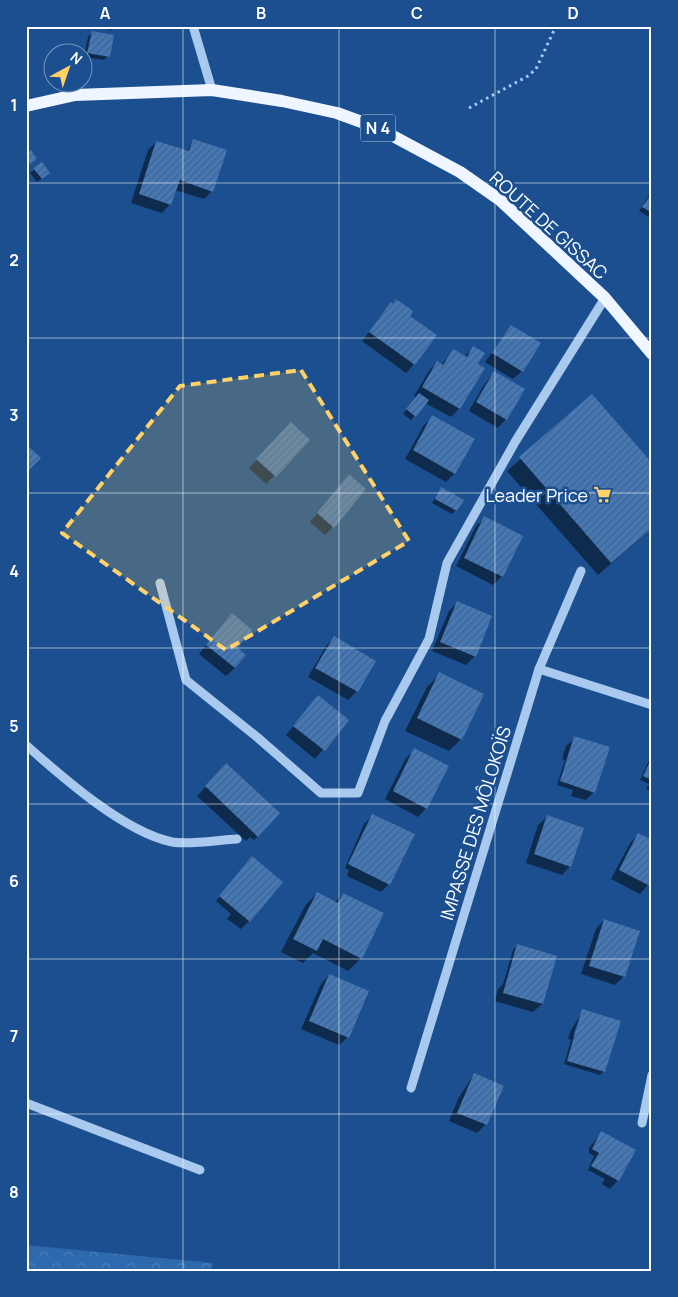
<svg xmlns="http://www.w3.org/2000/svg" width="678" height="1297" font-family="Manrope,sans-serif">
<defs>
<pattern id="forest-crowns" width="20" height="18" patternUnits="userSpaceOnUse" patternTransform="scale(1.25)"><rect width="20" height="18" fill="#2e69ad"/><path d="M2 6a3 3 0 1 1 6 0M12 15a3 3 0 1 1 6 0" fill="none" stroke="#4d80b9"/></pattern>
<pattern id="building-hatch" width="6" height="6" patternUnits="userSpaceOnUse" patternTransform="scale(1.25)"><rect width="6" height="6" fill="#4478b7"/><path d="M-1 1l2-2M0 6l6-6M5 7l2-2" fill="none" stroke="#486282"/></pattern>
</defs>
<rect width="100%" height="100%" fill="#1b4f8f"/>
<polygon fill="url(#forest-crowns)" points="26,1245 213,1263 210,1271 26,1271"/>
<g fill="#0007" fill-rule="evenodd">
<polygon points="93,26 114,26 111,30"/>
<polygon points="92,33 108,56 104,60 84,57 88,37"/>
<polygon points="193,140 212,191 204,199 175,190 170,204 162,213 131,203 148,150 156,142 187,152"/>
<polygon points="31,152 33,160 26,164 26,156"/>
<polygon points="42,164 44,177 37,182 30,173"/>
<polygon points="652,191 652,219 639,211"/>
<polygon points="391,304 408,316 414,364 406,373 362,341"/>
<polygon points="511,327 522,371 513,379 485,362"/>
<polygon points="473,348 476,364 483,368 459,409 451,417 425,403 411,420 403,414 416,397 414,396 429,371 437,362 441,365 453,351 465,356"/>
<polygon points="494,372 506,419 498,428 469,411 482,388"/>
<polygon points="592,396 652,528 598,575 507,471"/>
<polygon points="433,417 454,474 446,482 405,459 424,425"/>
<polygon points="283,432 309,440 266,484 249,468"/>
<polygon points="349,476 333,527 325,535 310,522"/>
<polygon points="441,489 456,510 452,514 432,503"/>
<polygon points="485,518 522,537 502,576 493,585 456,566 476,526"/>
<polygon points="457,603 475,656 466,665 432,651 449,611"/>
<polygon points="224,624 236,649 235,668 226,676 199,654"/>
<polygon points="334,638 374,661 357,691 348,700 308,677 326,646"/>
<polygon points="440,674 461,739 449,751 405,731 427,687"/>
<polygon points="318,697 348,720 315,759 286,735"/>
<polygon points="575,738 594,792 586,800 571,796 573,790 557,785 565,760 562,759 566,746"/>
<polygon points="415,750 426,808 418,817 385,799 406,758"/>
<polygon points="652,754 652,792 646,789 649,784 640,780"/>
<polygon points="226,765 278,813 254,840 250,837 246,841 197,796"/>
<polygon points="372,816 389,884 381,892 347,876 349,870 345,868 364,824"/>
<polygon points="547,817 570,866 562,875 526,863 538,825"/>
<polygon points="639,834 652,841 652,880 640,894 611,879 630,843"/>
<polygon points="252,858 249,921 241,929 227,919 231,914 216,901"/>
<polygon points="317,893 335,902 343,894 361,958 348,971 313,953 303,963 281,952 305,906"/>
<polygon points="604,920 624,976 615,985 581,974 596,929"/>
<polygon points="517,946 555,957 542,1004 533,1012 495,1001 498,989 503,984 513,950"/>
<polygon points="329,975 348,1037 339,1045 301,1029 321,984"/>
<path d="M583,1011L604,1071L600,1075L564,1064L571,1040L568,1039L571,1030ZM580,1022L576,1037L573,1036L576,1026Z"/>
<polygon points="474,1074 486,1124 477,1133 449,1121 458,1099"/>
<polygon points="602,1132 618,1180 610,1189 602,1184 605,1179 588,1170 594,1156 589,1153 589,1148"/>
</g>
<g fill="url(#building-hatch)">
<polygon points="92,31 114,35 110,57 87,53"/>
<polygon points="193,139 227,150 213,192 180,180 171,205 139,194 156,141 189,151"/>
<polygon points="31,150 37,159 30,164 26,154"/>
<polygon points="42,162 50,173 42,179 33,168"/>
<polygon points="652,193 652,213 642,207"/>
<polygon points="396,299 413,311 410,316 437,335 415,365 369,332 391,302 393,304"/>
<polygon points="511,325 541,343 523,372 492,353"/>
<polygon points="473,346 485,353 478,364 485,368 460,409 422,387 437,361 443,365 453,349 467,357"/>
<polygon points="494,371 525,389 507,420 476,402"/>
<polygon points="419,393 429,400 416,417 406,409"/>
<polygon points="592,394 652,463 652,528 611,563 519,457"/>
<polygon points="432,415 475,439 455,474 413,450"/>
<polygon points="291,422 310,440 276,477 256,459"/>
<polygon points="26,444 41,458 26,473"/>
<polygon points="349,474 366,489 334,528 317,513"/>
<polygon points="441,487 464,500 457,511 435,499"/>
<polygon points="484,516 523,536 503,577 464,558"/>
<polygon points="457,601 492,616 476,657 440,642"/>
<polygon points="232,613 252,630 238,648 246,655 235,668 206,645"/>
<polygon points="334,636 376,661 358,692 315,668"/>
<polygon points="439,672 484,694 462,740 417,718"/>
<polygon points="318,695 349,720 325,751 293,726"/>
<polygon points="574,736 610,747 595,793 560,781"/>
<polygon points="414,748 449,766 427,809 393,791"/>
<polygon points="652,757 652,780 643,776"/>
<polygon points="226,763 280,813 258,837 205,786"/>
<polygon points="372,814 415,834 390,885 348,864"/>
<polygon points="547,815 584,828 571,867 534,854"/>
<polygon points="638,833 652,840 650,886 619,870"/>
<polygon points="252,856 283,882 250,922 219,896"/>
<polygon points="317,892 338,903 343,893 384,913 362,959 323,939 317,951 293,939"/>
<polygon points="604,919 640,931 625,977 589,966"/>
<polygon points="517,944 557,956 543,1004 503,993"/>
<polygon points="329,974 369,991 349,1038 309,1021"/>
<polygon points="582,1009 621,1021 605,1072 567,1061"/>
<polygon points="474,1073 504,1086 487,1125 457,1113"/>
<polygon points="601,1131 636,1150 619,1181 591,1166 599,1153 592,1149"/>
</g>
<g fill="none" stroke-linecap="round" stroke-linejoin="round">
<polyline stroke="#a9c9ee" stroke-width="3" stroke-dasharray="2.5 4" stroke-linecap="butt" points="469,108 528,76 536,69 556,26"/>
<g stroke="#a9c9ee" stroke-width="9">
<polyline points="193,26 212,90"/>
<polyline points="160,583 186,680 257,737 321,793 358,793 385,721 429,639 447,563 515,442 605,298"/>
<polyline points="539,669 652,705"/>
<path d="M26,745C62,777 124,832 172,842C189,845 218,840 237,839"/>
<polyline points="411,1088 539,669 581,571"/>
<polyline points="26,1103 200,1170"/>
<polyline points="642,1123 652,1075"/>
</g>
<polyline stroke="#f0f6ff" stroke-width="12" points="26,106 75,95 212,90 282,101 337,113 378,128 460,172 500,200 605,298 652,354"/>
</g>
<path fill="#ffd166" fill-opacity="0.2" stroke="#ffd166" stroke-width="4" stroke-dasharray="10 6" stroke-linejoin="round" d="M301,370L409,541L226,650L62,533L180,386Z"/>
<path fill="none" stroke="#fff" stroke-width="1" stroke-opacity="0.55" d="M183,26V1271M339,26V1271M495,26V1271M26,183H652M26,338H652M26,493H652M26,648H652M26,804H652M26,959H652M26,1114H652"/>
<defs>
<symbol id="supermarket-bare" viewBox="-9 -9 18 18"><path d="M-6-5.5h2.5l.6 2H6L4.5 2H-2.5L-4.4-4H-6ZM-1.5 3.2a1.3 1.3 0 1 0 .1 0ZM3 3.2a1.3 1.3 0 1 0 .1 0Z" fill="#ffd166" stroke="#1b4f8f" stroke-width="2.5" paint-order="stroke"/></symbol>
</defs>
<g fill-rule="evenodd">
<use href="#supermarket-bare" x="590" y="482" width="25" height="25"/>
</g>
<g text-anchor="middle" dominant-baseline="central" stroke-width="5" stroke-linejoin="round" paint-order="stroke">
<rect fill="#1b4f8f" stroke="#bbcadd" stroke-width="1" x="360.5" y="114.5" width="35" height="27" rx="4"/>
<g font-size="16" font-weight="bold" fill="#fff">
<text x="378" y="128">N 4</text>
</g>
<g font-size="18" fill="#fff" stroke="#1b4f8f">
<text transform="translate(549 225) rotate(42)">ROUTE DE GISSAC</text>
<text transform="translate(475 823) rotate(-73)">IMPASSE DES MÔLOKOÏS</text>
</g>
<g font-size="18" fill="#fff" stroke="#1b4f8f" text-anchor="end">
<text x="588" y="495">Leader Price</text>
</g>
</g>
<rect width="678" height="1297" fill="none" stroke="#1b4f8f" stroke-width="55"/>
<g transform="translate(68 68) rotate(40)"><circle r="24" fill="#1b4f8f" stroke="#7695bc"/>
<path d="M0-4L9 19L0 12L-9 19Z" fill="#ffd166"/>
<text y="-8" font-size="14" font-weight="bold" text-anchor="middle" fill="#ffffff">N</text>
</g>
<rect x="28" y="28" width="622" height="1242" fill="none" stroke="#fff" stroke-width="2"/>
<g font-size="16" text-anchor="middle" font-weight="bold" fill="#fff">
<text x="105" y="19">A</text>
<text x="261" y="19">B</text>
<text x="417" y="19">C</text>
<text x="573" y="19">D</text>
<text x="14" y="111">1</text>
<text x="14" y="266">2</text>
<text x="14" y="421">3</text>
<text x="14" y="577">4</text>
<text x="14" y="732">5</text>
<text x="14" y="887">6</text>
<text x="14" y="1042">7</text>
<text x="14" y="1198">8</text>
</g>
</svg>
